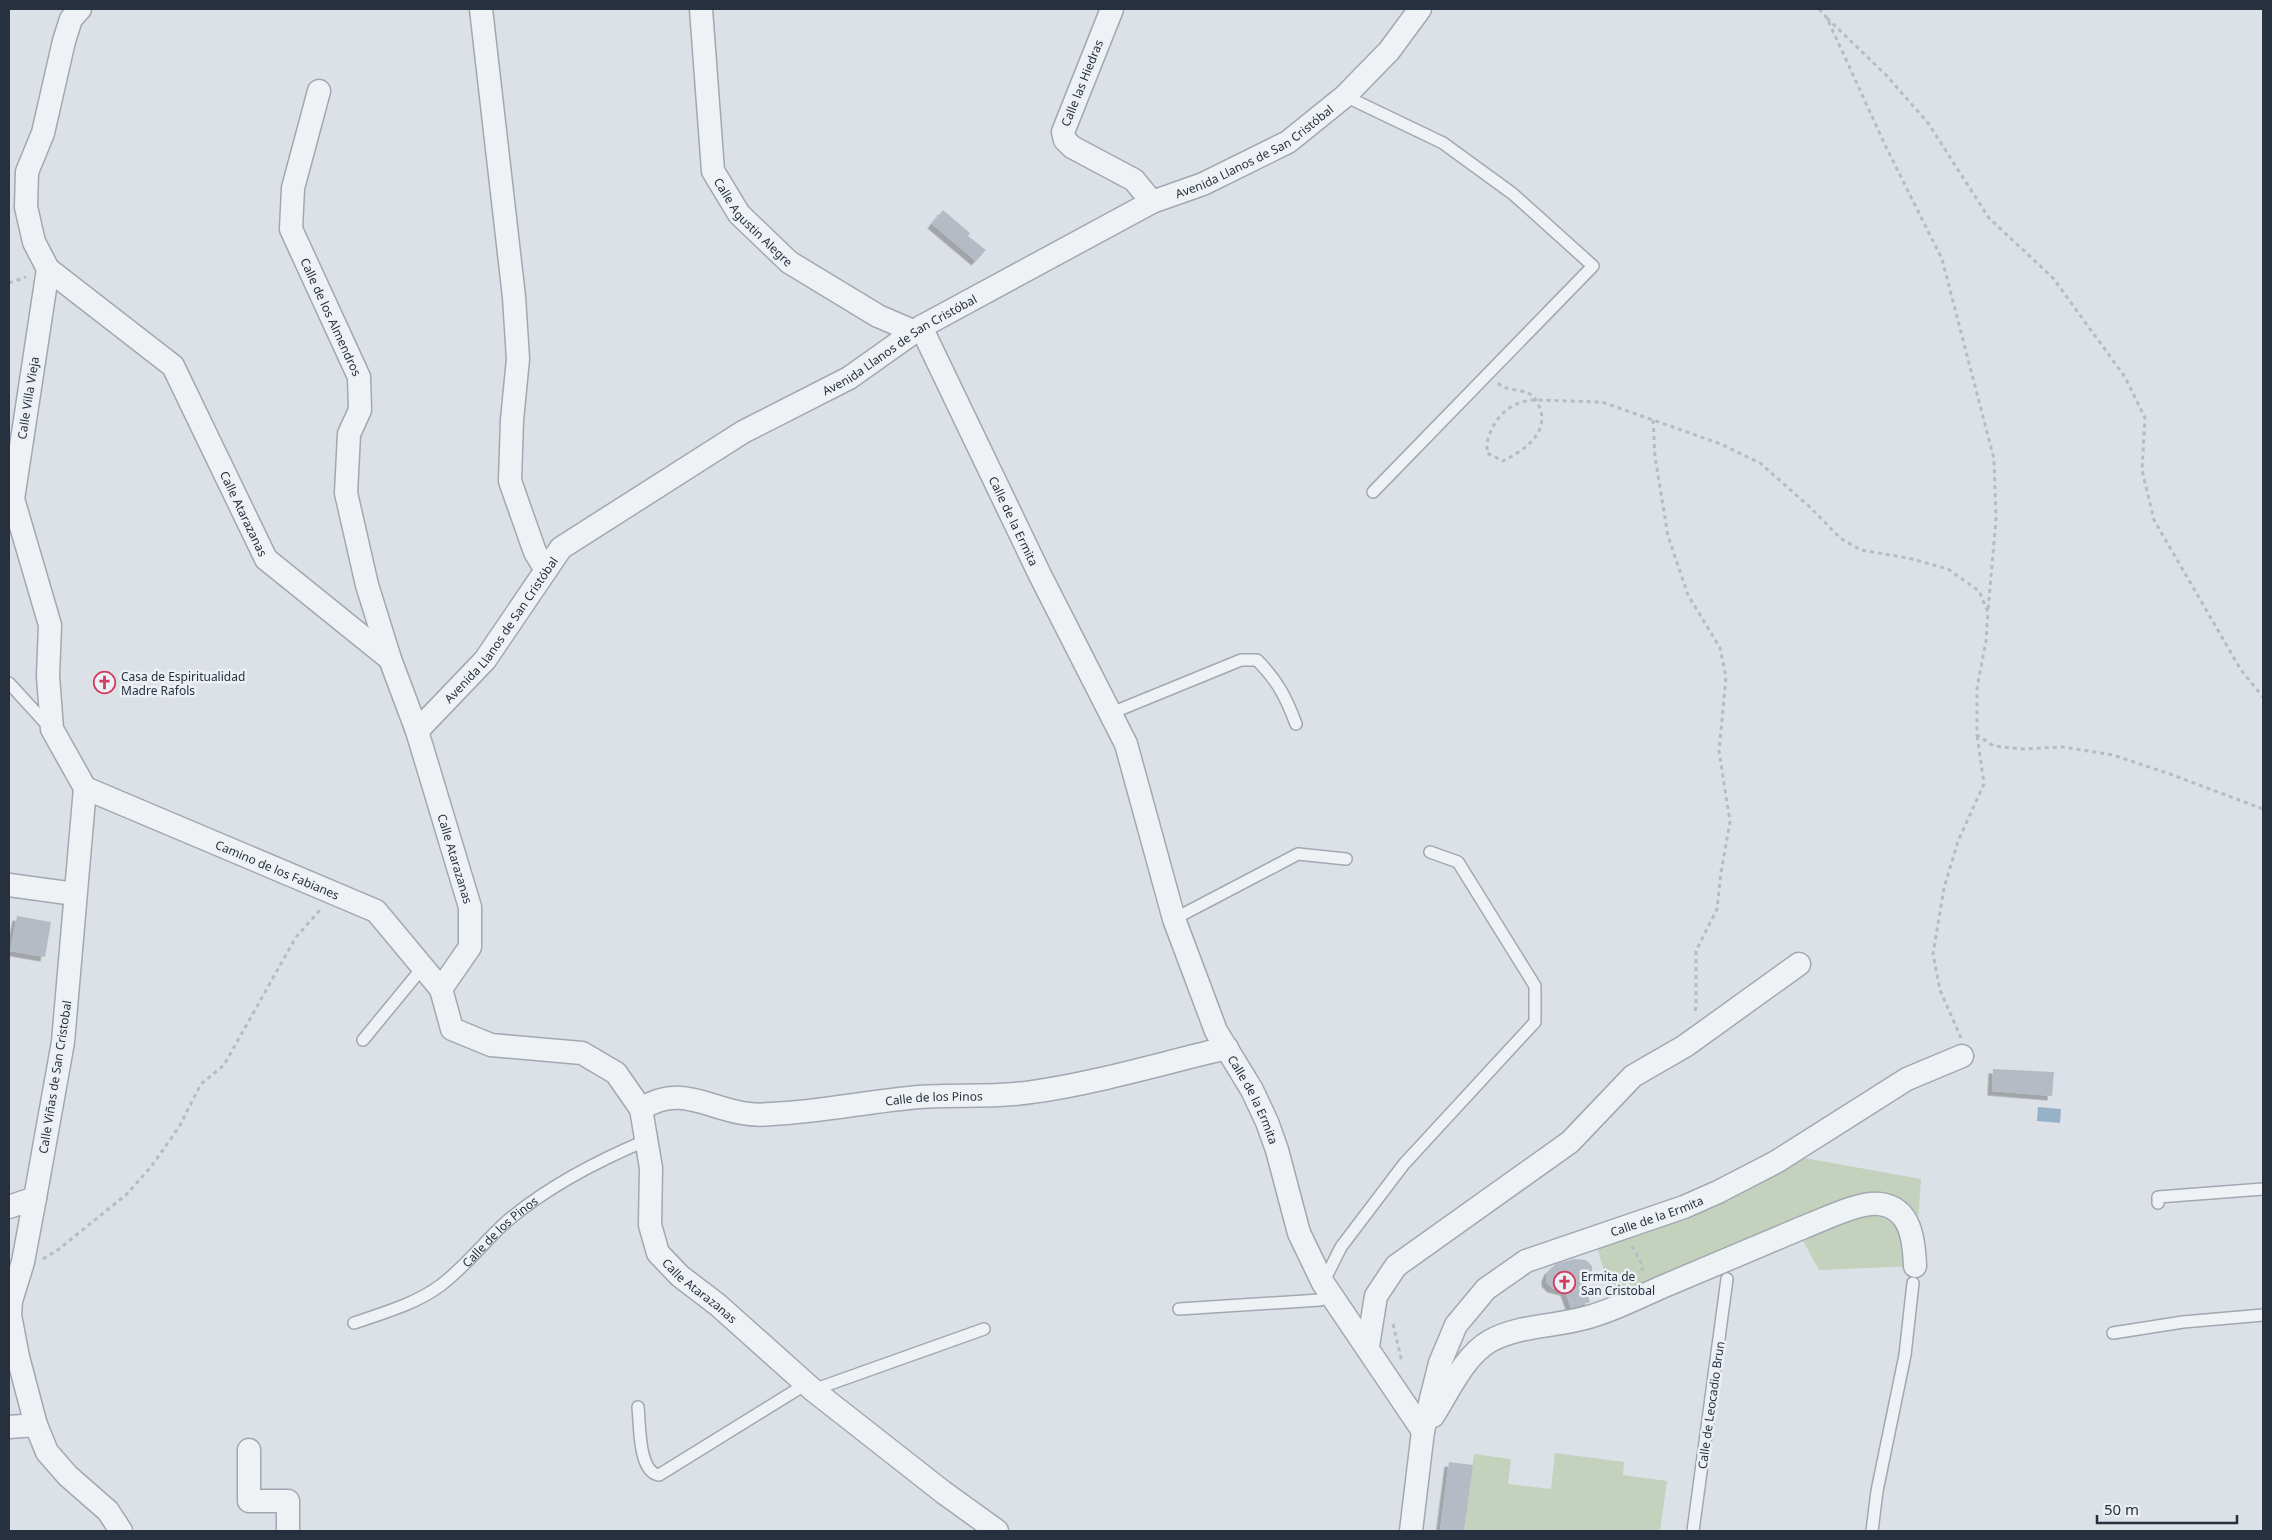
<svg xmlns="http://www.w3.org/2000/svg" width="2272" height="1540" font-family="'Noto Sans',sans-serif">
<defs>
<filter id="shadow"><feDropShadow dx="-4.5" dy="4.5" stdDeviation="0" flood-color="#0004"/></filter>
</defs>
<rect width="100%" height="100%" fill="#dce1e7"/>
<g fill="#c4d1bd">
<polygon points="1788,1155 1921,1179 1915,1266 1819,1270 1797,1230 1614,1307 1595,1239"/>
<polygon points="1555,1453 1624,1462 1623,1475 1667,1481 1660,1531 1464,1531 1474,1454 1511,1459 1508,1484 1551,1489"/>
</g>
<polygon fill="#96b2c9" points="2038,1107 2061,1109 2060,1123 2037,1121"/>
<g fill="#b4bbc4" filter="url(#shadow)">
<polygon points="943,210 970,233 968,236 986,250 976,261 932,224"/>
<polygon points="17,916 51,922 45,957 10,951"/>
<polygon points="1993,1069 2054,1072 2052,1096 1992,1091"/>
<polygon points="1574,1259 1586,1260 1592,1266 1592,1270 1584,1284 1590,1302 1571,1308 1565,1291 1552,1288 1546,1282 1546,1277 1549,1270 1556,1264"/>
<polygon points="1449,1462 1473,1465 1464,1531 1440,1531"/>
</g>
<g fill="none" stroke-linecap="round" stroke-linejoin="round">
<defs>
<g id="lane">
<polyline points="1345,96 1443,143 1513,194 1593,266 1373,492"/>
<polyline points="9,683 50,728"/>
<path d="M1109,714L1241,660H1257C1277,680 1286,697 1296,724"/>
<polyline points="1174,919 1298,854 1346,859"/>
<polyline points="363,1040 423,967"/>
<polyline points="2158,1203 2158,1197 2263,1189"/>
<polyline points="1323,1283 1341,1247 1404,1164 1535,1022 1535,986 1458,862 1430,852"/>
<polyline points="1179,1309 1320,1300 1332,1296"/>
<path id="s1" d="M354,1323C383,1313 416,1304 441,1285C465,1267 484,1242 506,1222C548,1186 597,1161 647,1140"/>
<polyline points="2113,1333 2183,1322 2263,1315"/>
<polyline points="813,1390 984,1329"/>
<path d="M638,1407C640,1424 638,1472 659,1475L806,1384"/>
<polyline points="1693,1531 1727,1279"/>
<polyline points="1872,1531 1877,1491 1905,1355 1913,1283"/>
</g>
<g id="street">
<polyline points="80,9 71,19 64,41 43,133 27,172 26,207 34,242 48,269 13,499 50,625 48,676 52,729 85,788"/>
<polyline points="481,9 514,297 518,359 512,420 510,481 535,552 546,570"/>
<path id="s2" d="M701,9L713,171L739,214L789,262L878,316L913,331"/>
<polyline points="1112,9 1063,132 1065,140 1072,147 1134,180 1152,202"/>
<path id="s3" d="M319,91L293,188L291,229L359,377L360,410L349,434L346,493L367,585L390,659"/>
<path id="s4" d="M48,269L173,366L266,559L390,659L417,731L470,907V947L441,989"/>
<path id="s5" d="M921,327L1040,575L1126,744L1174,919L1216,1031L1252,1090L1267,1122L1277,1150L1299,1233L1323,1283L1423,1431"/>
<path id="s6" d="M417,731L485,660L561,548L743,432L849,378L921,327L1152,202L1203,184L1288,142L1345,96L1389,51L1420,9"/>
<path id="s7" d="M85,788L376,911L441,989L452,1029L491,1045L582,1053L616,1073L641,1109L651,1168L650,1225L658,1253L680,1276L718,1305L813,1390L943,1492L997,1531"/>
<polyline points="85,788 63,1042 35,1198 23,1262 11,1301 10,1315 18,1357 36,1425 47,1452 68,1476 108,1511 121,1531"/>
<polyline points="9,885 75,894"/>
<path id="s8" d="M641,1109C679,1085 704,1106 742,1113C752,1115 762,1115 772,1114C821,1112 870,1101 919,1097C956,1094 994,1098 1032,1092C1097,1083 1162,1063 1227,1048"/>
<polyline points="9,1207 35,1198"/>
<polyline points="1368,1346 1376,1296 1396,1266 1570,1142 1633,1076 1685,1046 1799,964"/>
<path d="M1433,1416C1449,1391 1464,1356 1490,1341C1521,1324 1558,1327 1592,1316C1616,1309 1639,1297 1662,1287C1709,1267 1757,1247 1804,1227C1823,1220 1860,1201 1880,1204C1911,1208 1914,1240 1915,1266"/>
<polyline points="9,1427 36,1425"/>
<polyline points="249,1450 249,1501 288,1501 288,1531"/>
<path id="s9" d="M1411,1531L1423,1431L1440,1363L1456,1325L1486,1289L1526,1261L1684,1207L1718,1192L1776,1162L1907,1079L1962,1056"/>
</g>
</defs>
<use href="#lane" stroke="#a2a8b1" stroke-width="14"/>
<use href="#street" stroke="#a2a8b1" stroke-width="25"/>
<g stroke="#b7bcc2" stroke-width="3" stroke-dasharray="4 4" stroke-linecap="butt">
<polyline points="1819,9 1827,18 1886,147 1942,259 1994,459 1996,519 1988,611"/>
<polyline points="1827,18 1886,75 1928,123 1989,218 2053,278 2125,377 2145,418 2142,470 2154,520 2241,670 2263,697"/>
<polyline points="9,283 26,277"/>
<path d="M1498,383C1506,391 1519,389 1528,393C1535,396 1537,402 1540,408C1549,434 1523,451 1503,461L1487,453C1487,447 1487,438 1490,433C1498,413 1515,400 1536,400L1602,402L1721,444L1760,463L1811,508L1840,538L1861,550L1908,558L1948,569L1979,591L1988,612L1986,641L1977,688V735L1994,746L2021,749L2063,747L2113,755L2170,774L2263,809"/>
<polyline points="1653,420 1655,457 1668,536 1688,595 1720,648 1726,677 1719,751 1730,822 1721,872 1717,909 1696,951 1696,1007 1694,1014"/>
<polyline points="1961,1038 1940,990 1933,954 1944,888 1958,841 1984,784 1977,735"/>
<polyline points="1632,1246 1643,1266 1641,1274"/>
<polyline points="43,1259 59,1249 127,1194 151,1167 179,1127 201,1084 224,1065 296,937 321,909"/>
<polyline points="1393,1324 1402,1362"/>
</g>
<use href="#lane" stroke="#eff2f5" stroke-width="11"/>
<use href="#street" stroke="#eff2f5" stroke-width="22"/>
</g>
<defs>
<symbol id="church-ring" viewBox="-11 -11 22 22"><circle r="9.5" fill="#ecf0f5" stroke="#d23b5c" stroke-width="1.5"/><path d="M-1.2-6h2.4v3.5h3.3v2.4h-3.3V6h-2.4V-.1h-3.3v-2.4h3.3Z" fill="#d23b5c"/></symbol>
</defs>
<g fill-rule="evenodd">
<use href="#church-ring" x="92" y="670" width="25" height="25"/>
<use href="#church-ring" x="1552" y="1270" width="25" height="25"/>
</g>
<g text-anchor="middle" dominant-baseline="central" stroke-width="5" stroke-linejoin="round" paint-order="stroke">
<g font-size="12" fill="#26303e" stroke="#ecf0f5">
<text transform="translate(1082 83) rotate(-68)">Calle las Hiedras</text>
<text stroke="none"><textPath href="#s6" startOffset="1034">Avenida Llanos de San Cristóbal</textPath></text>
<text stroke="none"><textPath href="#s2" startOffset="228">Calle Agustin Alegre</textPath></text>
<text stroke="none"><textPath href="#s3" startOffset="238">Calle de los Almendros</textPath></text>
<text stroke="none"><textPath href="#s6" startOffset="629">Avenida Llanos de San Cristóbal</textPath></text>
<text transform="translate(28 398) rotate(-81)">Calle Villa Vieja</text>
<text stroke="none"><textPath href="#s4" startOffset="322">Calle Atarazanas</textPath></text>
<text stroke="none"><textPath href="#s5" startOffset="215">Calle de la Ermita</textPath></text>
<text stroke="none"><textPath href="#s6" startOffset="132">Avenida Llanos de San Cristóbal</textPath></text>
<text stroke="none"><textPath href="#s4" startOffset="742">Calle Atarazanas</textPath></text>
<text stroke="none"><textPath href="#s7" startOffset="209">Camino de los Fabianes</textPath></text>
<text transform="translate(55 1077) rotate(-81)">Calle Viñas de San Cristobal</text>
<text stroke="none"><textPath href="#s8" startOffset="298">Calle de los Pinos</textPath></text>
<text stroke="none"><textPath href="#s5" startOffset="844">Calle de la Ermita</textPath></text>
<text stroke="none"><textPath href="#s9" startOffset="446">Calle de la Ermita</textPath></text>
<text stroke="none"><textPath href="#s1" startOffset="175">Calle de los Pinos</textPath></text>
<text stroke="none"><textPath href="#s7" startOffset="878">Calle Atarazanas</textPath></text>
<text transform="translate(1711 1405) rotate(-82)">Calle de Leocadio Brun</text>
</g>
<g font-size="12" fill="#26303e" stroke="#ecf0f5" text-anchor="start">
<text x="121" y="676">Casa de Espiritualidad<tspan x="121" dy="14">Madre Rafols</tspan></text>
<text x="1581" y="1276">Ermita de<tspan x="1581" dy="14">San Cristobal</tspan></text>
</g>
</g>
<rect width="2272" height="1540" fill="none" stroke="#26303e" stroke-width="20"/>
<path d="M2097 1515v8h140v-8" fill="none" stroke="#26303e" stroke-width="2.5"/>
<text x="2104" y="1515" font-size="15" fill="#26303e" stroke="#ecf0f5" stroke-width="4" paint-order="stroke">50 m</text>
</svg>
